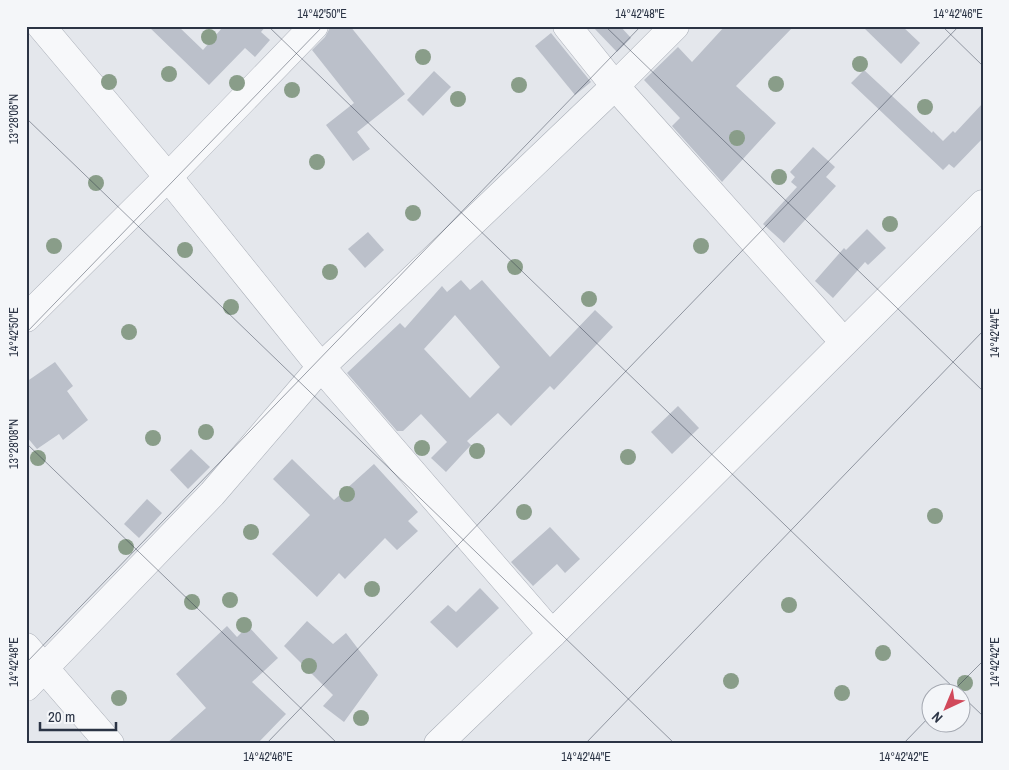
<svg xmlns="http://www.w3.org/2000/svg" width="1009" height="770" font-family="'Archivo Narrow',sans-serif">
<rect width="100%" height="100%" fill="#e4e7ec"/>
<g fill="#bbc0ca" fill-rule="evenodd">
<polygon points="148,26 178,26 203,50 222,28 220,26 266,26 261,32 270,40 255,57 245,48 209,85"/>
<polygon points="331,26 350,26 405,94 357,132 370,149 353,161 326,125 354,103 312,50 325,37"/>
<polygon points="592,26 620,26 631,38 617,52"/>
<polygon points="725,26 794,26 736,86 776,123 722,182 672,126 680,118 644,80 678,47 692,62"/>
<polygon points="862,26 902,26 920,43 901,64"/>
<polygon points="551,33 591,82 575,95 535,46"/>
<polygon points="864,70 932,133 933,131 943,141 953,131 955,133 983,103 983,138 954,168 949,164 943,170 851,83"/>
<polygon points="434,71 451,87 423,116 407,100"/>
<polygon points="813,147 835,167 826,177 836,186 784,243 763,224 797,187 791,182 795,177 790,172"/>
<polygon points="867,229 886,248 868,265 865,262 833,298 815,281 844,248 846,250"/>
<polygon points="368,232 384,250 365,268 348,249"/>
<path d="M461,280L470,290L482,280L550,357L595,310L613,327L554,390L550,386L511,426L498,413L467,441L471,445L446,472L431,458L447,442L421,414L403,431H397L347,373L400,323L405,328L442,286L447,292ZM455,315L500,367L470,398L424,349Z"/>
<polygon points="55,362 73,386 67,391 88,420 63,440 59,434 37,449 26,436 26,382"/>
<polygon points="678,406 699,428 672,454 651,432"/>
<polygon points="191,449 210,467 188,489 170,470"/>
<polygon points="292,459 334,500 374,464 418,512 408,521 418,531 397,550 385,538 345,579 339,573 317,597 272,554 310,515 273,479"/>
<polygon points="147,499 162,513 139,538 124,524"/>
<polygon points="550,527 580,559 565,573 557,564 533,586 511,562"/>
<polygon points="480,588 499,608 457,648 430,622 448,605 456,612"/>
<polygon points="307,621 333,644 346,633 378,675 344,722 323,706 333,695 284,646"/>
<polygon points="227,626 237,637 248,626 278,658 252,682 286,714 257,744 166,744 206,708 176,674"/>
</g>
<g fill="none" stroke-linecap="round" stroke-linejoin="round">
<defs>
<g id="minor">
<polyline points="41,26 168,177 321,367 552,634"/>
<polyline points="567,26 615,86 844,342"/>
<polyline points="26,318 168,177 314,26"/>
<polyline points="26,647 110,744"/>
<polyline points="26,687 212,494 321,367 615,86 675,26"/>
</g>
<polyline id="tertiary" points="438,744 552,634 983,204"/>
</defs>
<use href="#minor" stroke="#a9aeb7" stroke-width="29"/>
<use href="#tertiary" stroke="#a9aeb7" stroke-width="29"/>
<use href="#minor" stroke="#f7f8fa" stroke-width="28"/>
<use href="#tertiary" stroke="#f7f8fa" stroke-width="28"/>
</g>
<g fill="#899d89">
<circle cx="209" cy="37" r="8"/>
<circle cx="423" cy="57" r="8"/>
<circle cx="860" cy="64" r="8"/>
<circle cx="169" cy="74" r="8"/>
<circle cx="109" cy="82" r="8"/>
<circle cx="237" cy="83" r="8"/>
<circle cx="776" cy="84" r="8"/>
<circle cx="519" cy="85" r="8"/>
<circle cx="292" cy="90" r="8"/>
<circle cx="458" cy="99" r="8"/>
<circle cx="925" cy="107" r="8"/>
<circle cx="737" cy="138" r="8"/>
<circle cx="317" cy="162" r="8"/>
<circle cx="779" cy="177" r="8"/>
<circle cx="96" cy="183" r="8"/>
<circle cx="413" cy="213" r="8"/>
<circle cx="890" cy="224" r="8"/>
<circle cx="54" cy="246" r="8"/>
<circle cx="701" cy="246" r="8"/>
<circle cx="185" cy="250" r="8"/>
<circle cx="515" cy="267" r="8"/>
<circle cx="330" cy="272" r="8"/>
<circle cx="589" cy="299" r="8"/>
<circle cx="231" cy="307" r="8"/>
<circle cx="129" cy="332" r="8"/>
<circle cx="206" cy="432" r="8"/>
<circle cx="153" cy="438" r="8"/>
<circle cx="422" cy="448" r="8"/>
<circle cx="477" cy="451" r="8"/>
<circle cx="628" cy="457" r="8"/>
<circle cx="38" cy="458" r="8"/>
<circle cx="347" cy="494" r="8"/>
<circle cx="524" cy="512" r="8"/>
<circle cx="935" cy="516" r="8"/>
<circle cx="251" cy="532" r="8"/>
<circle cx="126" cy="547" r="8"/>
<circle cx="372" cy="589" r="8"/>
<circle cx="230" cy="600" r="8"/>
<circle cx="192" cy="602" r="8"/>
<circle cx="789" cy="605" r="8"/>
<circle cx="244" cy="625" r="8"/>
<circle cx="883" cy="653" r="8"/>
<circle cx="309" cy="666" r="8"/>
<circle cx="731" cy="681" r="8"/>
<circle cx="965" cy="683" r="8"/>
<circle cx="842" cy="693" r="8"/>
<circle cx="119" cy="698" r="8"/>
<circle cx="361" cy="718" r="8"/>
</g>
<path fill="none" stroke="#2b3445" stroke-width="1" stroke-opacity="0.45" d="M268,26L958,692M605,26L983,391M942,26L983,66M26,118L675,744M26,333L323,26M26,443L338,744M26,663L641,26M952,692L983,661M962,696L983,716M266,744L959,26M585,744L983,331M903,744L932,714"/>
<rect width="1009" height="770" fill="none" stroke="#f4f6f9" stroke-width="55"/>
<g transform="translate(946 708) rotate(224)"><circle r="24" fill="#f4f6f9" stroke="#a4a8b1"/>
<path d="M0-4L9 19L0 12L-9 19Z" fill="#d1495b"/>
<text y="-8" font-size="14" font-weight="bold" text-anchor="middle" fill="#2b3445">N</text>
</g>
<path d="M40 722v8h76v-8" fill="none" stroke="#2b3445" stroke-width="2.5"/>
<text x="48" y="722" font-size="15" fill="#2b3445" stroke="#f4f6f9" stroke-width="4" paint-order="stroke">20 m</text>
<rect x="28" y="28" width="954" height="714" fill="none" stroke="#2b3445" stroke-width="2"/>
<g font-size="12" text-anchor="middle" fill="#2b3445">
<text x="322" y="18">14°42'50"E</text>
<text x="640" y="18">14°42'48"E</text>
<text x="958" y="18">14°42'46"E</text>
<text transform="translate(14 119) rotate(-90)" y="4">13°28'06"N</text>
<text transform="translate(14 332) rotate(-90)" y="4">14°42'50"E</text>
<text transform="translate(995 333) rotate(-90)" y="4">14°42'44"E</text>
<text transform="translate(14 444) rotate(-90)" y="4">13°28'08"N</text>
<text transform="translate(14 662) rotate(-90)" y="4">14°42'48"E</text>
<text transform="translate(995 662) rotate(-90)" y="4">14°42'42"E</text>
<text x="268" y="761">14°42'46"E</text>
<text x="586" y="761">14°42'44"E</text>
<text x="904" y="761">14°42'42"E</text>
</g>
</svg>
